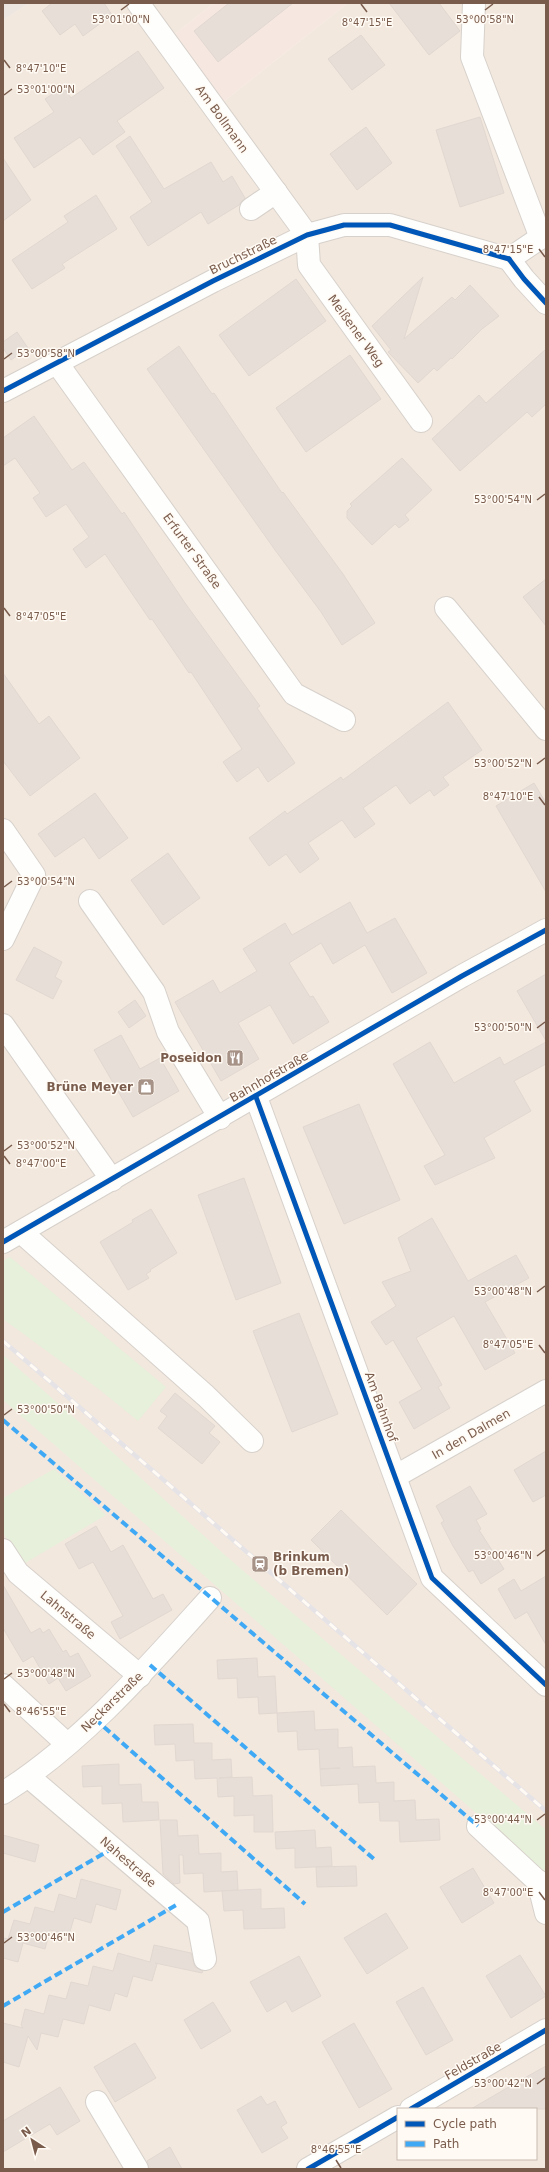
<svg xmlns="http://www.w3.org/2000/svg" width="549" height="2172" font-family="'DejaVu Sans',sans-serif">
<rect width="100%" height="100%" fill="#f9f5f0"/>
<path fill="#f2e8de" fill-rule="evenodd" d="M29,3H214L172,36L222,103L348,3H546V2169H3V20ZM398,2109H536V2159H398Z"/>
<polygon fill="#f6e8e1" points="214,3 348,3 222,103 172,36"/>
<polygon fill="#ede5e0" points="3,3 29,3 3,20"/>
<g fill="#e7f0db">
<polygon points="10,1257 166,1387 138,1421 100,1390 3,1319 3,1261"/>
<polygon points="3,1355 86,1428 226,1556 546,1830 546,1874 3,1400"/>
<polygon points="54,1469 106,1515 20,1566 3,1532 3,1498"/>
</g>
<g fill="#e6ded7" stroke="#e2d8d2">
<polygon points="52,3 104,3 112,15 83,36 75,24 60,35 42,11"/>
<polygon points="229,3 293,3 218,62 194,31"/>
<polygon points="389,3 439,3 460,31 429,55"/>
<polygon points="361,35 385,65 352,90 328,59"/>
<polygon points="138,51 164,88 117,121 125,132 93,155 80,137 34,168 14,138 54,112 45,99 63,87 71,98"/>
<polygon points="480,117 504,193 460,207 436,130"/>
<polygon points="366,127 392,163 357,190 330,154"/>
<polygon points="130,136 164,189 211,162 223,182 232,176 245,198 239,205 208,224 201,212 148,246 130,217 152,202 116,146"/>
<polygon points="3,158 31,200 3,221"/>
<polygon points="96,195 117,229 62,264 65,268 32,289 12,260 68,222 64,216"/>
<polygon points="423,277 404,339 452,297 455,300 470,285 499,316 482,329 452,359 451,358 437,371 434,368 418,383 388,352 391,350 372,326"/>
<polygon points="296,279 326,321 249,376 219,335"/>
<polygon points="17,332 28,348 11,360 3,348 3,342"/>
<polygon points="179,346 212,394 214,393 282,493 283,492 343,574 375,623 342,645 321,612 275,550 147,369"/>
<polygon points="546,349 546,404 532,417 527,412 460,471 432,439 479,395 486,403"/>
<polygon points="350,355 381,399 306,452 276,408"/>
<polygon points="34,416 72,470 84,462 122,514 124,512 185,603 260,706 257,708 295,763 268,782 258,767 237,782 223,762 242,749 191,672 189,673 152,619 150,620 105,554 86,568 73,549 89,537 66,504 46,517 33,498 40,493 15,458 3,466 3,438"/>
<polygon points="402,458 432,490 405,515 409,520 399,528 395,524 372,545 347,518 347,511 352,506 350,504"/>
<polygon points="546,579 546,626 523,597"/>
<polygon points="3,673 39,724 49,716 80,758 30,796 3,761"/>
<polygon points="448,702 482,750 443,777 449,785 434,796 430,790 410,804 396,785 363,808 375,824 355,838 342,820 308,843 319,859 300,873 286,854 269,866 249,838 285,811 287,814 341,777 343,780"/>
<polygon points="534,783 546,803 546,892 496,806"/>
<polygon points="95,793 128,838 99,859 84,837 55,857 38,834"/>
<polygon points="168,853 200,898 163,925 131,880"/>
<polygon points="350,902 367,933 395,918 427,973 392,993 365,945 333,964 321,943 289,963 310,997 313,996 329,1022 293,1044 270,1005 238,1023 259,1059 221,1081 175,1002 213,980 220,993 257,971 243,949 285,923 292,935"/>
<polygon points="34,947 62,962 55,977 62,981 53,999 16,980"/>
<polygon points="546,974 546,1041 517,991"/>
<polygon points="135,1000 146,1016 129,1028 118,1012"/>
<polygon points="121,1035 140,1069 160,1058 179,1091 133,1117 94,1050"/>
<polygon points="430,1042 454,1083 500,1057 504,1065 546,1042 546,1064 514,1081 531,1111 484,1138 495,1158 435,1185 424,1166 445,1155 393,1064"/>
<polygon points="359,1104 400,1200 344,1224 303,1127"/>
<polygon points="244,1178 281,1283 236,1300 198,1195"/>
<polygon points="151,1209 177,1253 150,1270 151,1271 146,1274 149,1278 128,1290 100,1242 133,1222 132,1220"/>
<polygon points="432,1218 468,1281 516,1255 529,1278 485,1302 515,1353 485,1370 454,1316 416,1338 442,1385 438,1387 450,1408 414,1429 399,1402 422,1389 393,1340 386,1345 371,1322 396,1306 382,1282 411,1271 398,1238"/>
<polygon points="299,1313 338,1414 292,1432 253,1331"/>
<polygon points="175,1393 215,1426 209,1433 220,1442 202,1464 158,1428 167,1416 160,1411"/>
<polygon points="546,1451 546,1495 533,1502 514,1470"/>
<polygon points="470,1486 487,1514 476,1520 481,1529 479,1530 504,1569 481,1584 473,1570 469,1572 453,1546 441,1523 444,1521 436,1506"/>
<polygon points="341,1510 417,1584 387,1615 311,1540"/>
<polygon points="96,1526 111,1552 123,1545 153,1599 163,1594 172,1610 120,1639 111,1622 123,1616 93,1562 79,1569 65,1544"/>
<polygon points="546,1576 546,1645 527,1612 515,1619 498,1589 514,1579 521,1591"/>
<polygon points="3,1585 31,1633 40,1628 43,1633 49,1629 63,1652 66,1650 70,1657 78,1653 91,1676 66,1691 58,1678 49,1684 33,1656 23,1662 3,1628"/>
<polygon points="257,1658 258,1677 275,1676 277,1713 259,1714 258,1697 238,1698 237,1678 218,1679 217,1660"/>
<polygon points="314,1711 315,1730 338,1729 338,1748 352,1747 353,1767 375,1766 376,1783 394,1782 394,1801 415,1800 416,1820 439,1819 440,1840 400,1842 399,1821 380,1821 379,1802 359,1803 358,1784 321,1786 320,1769 340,1768 320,1769 319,1749 298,1750 297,1731 278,1732 277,1713"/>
<polygon points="193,1724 194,1743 212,1743 212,1760 231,1759 232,1777 219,1778 252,1777 253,1796 272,1795 273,1832 254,1832 254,1815 234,1816 234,1796 218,1797 217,1778 195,1779 194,1760 176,1761 175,1744 155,1745 154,1725"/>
<polygon points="119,1764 119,1785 141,1784 142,1802 158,1802 159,1820 123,1822 122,1803 102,1804 102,1786 83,1787 82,1766"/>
<polygon points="160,1820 177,1820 178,1836 198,1835 199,1854 221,1853 221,1872 237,1871 238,1890 204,1892 203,1873 184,1874 183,1855 179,1855 180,1883 174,1884 163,1874"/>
<polygon points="315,1830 316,1848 331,1847 332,1866 295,1868 295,1848 276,1849 275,1832"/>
<polygon points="3,1835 39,1845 35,1862 3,1853"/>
<polygon points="356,1866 357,1886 317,1887 316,1867"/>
<polygon points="473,1868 494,1903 462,1923 440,1887"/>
<polygon points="81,1879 121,1890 116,1910 96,1904 91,1923 74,1918 69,1935 50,1930 45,1949 23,1943 18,1962 3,1958 3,1938 8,1939 14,1920 30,1924 35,1907 54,1912 59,1894 76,1899"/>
<polygon points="261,1889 261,1909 284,1908 285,1928 244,1929 243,1910 224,1911 222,1891"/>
<polygon points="386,1913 408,1948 367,1974 344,1938"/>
<polygon points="154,1945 191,1953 195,1967 203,1971 202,1973 155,1963 157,1964 152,1981 133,1976 127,1997 115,1993 110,2011 89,2005 84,2024 63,2019 58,2037 41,2033 37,2050 28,2036 19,2067 3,2062 3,2023 23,2028 21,2025 25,2009 44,2014 49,1995 66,1999 71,1982 88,1986 93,1966 113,1971 118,1953 150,1962"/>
<polygon points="520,1955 546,1996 511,2018 486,1976"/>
<polygon points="299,1956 321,1996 292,2012 286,2001 267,2012 250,1982"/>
<polygon points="423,1987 453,2040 426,2055 396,2002"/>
<polygon points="213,2002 231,2031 201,2049 184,2020"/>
<polygon points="354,2023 392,2089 359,2108 322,2042"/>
<polygon points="135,2043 156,2078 115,2102 94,2067"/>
<polygon points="546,2066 546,2109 471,2109 519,2081"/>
<polygon points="60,2087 80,2121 57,2135 50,2124 3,2152 3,2121"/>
<polygon points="261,2096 267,2105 275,2101 287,2123 281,2127 288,2138 262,2153 237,2110"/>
<polygon points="170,2147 182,2169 149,2169 147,2161"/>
</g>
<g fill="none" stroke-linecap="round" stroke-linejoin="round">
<defs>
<g id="minor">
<polyline points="138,3 307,235"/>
<polyline points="474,3 472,57 541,238"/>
<polyline points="251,209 276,192"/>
<polyline points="307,235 309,265 421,421"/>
<polyline points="509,259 524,279 546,303"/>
<polyline points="509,259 546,234"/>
<polyline points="57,363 294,694 344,720"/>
<polyline points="3,391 213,281 307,235 344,225 390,225 509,259"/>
<polyline points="446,608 546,729"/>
<polyline points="3,830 34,875 3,939"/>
<polyline points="90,901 154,992 168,1032 220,1118"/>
<polyline points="3,1025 112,1180"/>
<polyline points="256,1097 432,1578 546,1685"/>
<polyline points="21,1232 206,1396 252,1441"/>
<polyline points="3,1242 462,976 546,930"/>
<polyline points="396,1476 546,1391"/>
<polyline points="3,1550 18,1573 140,1676"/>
<polyline points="3,1685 67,1744"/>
<polyline points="29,1777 198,1921 205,1959"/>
<path d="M3,1793C83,1742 147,1668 210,1598"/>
<polyline points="478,1826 546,1889"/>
<polyline points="538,1881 546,1913"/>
<polyline points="97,2102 137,2169"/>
<polyline points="411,2109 546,2030"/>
<polyline points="308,2169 398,2117"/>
</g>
</defs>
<use href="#minor" stroke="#d7d1cb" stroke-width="24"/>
<use href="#minor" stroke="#fefefd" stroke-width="22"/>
<defs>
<polyline id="rail" points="3,1341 546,1811"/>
</defs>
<use href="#rail" stroke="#e6e3e7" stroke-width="4.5"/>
<use href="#rail" stroke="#fffaf3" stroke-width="3" stroke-dasharray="9" stroke-linecap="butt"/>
<g stroke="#3fa9f5" stroke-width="4" stroke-dasharray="8 4" stroke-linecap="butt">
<polyline points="3,1420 478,1826"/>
<polyline points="150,1665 375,1860"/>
<polyline points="95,1719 305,1904"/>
<polyline points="3,1912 113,1848"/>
<polyline points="3,2006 178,1904"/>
</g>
<defs>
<g id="cycleway">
<polyline points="509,259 524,279 546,303"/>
<polyline points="3,391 213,281 307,235 344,225 390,225 509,259"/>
<polyline points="256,1097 432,1578 546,1685"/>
<polyline points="3,1242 462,976 546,930"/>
<polyline points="411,2109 546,2030"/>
<polyline points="308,2169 398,2117"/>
</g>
</defs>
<use href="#cycleway" stroke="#fffaf3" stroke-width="8"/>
<use href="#cycleway" stroke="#0057b8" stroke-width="5"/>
</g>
<path fill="none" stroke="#7a5c4d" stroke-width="1.5" d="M361,4L367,12M121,10L129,4M485,10L493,4M4,60L10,68M4,95L12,89M539,249L545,257M4,359L12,353M537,500L545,494M4,608L10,616M537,764L545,758M539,797L545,805M4,887L12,881M537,1028L545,1022M4,1151L12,1145M4,1156L10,1164M537,1292L545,1286M539,1345L545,1353M4,1415L12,1409M537,1556L545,1550M4,1679L12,1673M4,1704L10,1712M537,1820L545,1814M539,1892L545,1900M4,1943L12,1937M537,2084L545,2078M336,2160L341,2168"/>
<defs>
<symbol id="restaurant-square" viewBox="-11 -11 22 22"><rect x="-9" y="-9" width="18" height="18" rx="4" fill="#a69286" stroke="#fffaf3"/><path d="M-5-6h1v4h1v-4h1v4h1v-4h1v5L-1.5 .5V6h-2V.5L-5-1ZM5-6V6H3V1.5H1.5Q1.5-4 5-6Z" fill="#fff"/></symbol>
<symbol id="shop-square" viewBox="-11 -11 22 22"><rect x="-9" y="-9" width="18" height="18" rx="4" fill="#a69286" stroke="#fffaf3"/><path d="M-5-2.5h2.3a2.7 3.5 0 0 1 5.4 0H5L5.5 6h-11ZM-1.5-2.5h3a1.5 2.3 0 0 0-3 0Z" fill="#fff"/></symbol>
<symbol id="station-square" viewBox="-11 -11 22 22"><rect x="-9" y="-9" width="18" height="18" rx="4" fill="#a69286" stroke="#fffaf3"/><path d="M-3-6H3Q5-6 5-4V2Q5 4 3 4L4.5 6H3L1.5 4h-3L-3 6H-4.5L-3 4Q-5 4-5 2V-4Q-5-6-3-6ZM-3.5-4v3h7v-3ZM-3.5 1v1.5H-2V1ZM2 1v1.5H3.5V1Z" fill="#fff"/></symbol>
</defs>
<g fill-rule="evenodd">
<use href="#restaurant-square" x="225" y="1048" width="20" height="20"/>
<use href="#shop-square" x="136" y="1077" width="20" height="20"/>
<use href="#station-square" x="250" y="1554" width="20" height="20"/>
</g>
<g text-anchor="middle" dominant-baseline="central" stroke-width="3" stroke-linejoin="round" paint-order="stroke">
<g font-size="12" fill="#7a5c4d" stroke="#fffaf3">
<text transform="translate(222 119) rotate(54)">Am Bollmann</text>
<text transform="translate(243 255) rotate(-26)">Bruchstraße</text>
<text transform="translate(356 331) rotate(54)">Meißener Weg</text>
<text transform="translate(192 551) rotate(54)">Erfurter Straße</text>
<text transform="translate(269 1077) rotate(-30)">Bahnhofstraße</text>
<text transform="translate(381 1407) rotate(70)">Am Bahnhof</text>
<text transform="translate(471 1434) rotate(-30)">In den Dalmen</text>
<text transform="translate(68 1615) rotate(40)">Lahnstraße</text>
<text transform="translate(112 1702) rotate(-44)">Neckarstraße</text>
<text transform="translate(128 1862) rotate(41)">Nahestraße</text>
<text transform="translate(473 2061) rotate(-30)">Feldstraße</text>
</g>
<g font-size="12" font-weight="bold" fill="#7a5c4d" stroke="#fffaf3" text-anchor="end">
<text x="222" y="1058">Poseidon</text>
<text x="133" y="1087">Brüne Meyer</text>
<text x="273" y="1557" text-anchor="start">Brinkum<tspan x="273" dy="14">(b Bremen)</tspan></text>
</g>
</g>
<g font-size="10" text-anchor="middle" fill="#7a5c4d" stroke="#fffaf3" stroke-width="3" stroke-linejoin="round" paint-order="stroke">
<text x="121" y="23">53°01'00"N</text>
<text x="485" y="23">53°00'58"N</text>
<text x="367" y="26">8°47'15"E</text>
<text x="41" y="72">8°47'10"E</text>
<text x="46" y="93">53°01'00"N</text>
<text x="508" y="253">8°47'15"E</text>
<text x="46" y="357">53°00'58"N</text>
<text x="503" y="503">53°00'54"N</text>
<text x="41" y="620">8°47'05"E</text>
<text x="503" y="767">53°00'52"N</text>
<text x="508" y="800">8°47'10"E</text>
<text x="46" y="885">53°00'54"N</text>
<text x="503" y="1031">53°00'50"N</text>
<text x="46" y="1149">53°00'52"N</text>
<text x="41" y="1167">8°47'00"E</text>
<text x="503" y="1295">53°00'48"N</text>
<text x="508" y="1348">8°47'05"E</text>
<text x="46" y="1413">53°00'50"N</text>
<text x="503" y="1559">53°00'46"N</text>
<text x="46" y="1677">53°00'48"N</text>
<text x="41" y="1715">8°46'55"E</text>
<text x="503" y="1823">53°00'44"N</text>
<text x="508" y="1896">8°47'00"E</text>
<text x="46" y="1941">53°00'46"N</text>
<text x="503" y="2087">53°00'42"N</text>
<text x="336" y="2153">8°46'55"E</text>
</g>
<rect width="549" height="2172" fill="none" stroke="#7a5c4d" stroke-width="8"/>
<rect x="397" y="2108" width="140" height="52" fill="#fffaf3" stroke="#cabbb1"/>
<rect x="405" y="2121" width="20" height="6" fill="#0057b8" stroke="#cabbb1"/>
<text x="433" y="2128" font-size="12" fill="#7a5c4d">Cycle path</text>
<rect x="405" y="2141" width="20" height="6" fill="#3fa9f5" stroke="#cabbb1"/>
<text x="433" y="2148" font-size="12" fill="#7a5c4d">Path</text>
<g transform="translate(32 2140) rotate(324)" stroke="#fffaf3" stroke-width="3" paint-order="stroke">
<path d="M0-3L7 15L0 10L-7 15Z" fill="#7a5c4d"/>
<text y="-6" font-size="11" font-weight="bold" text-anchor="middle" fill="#7a5c4d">N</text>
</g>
</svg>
